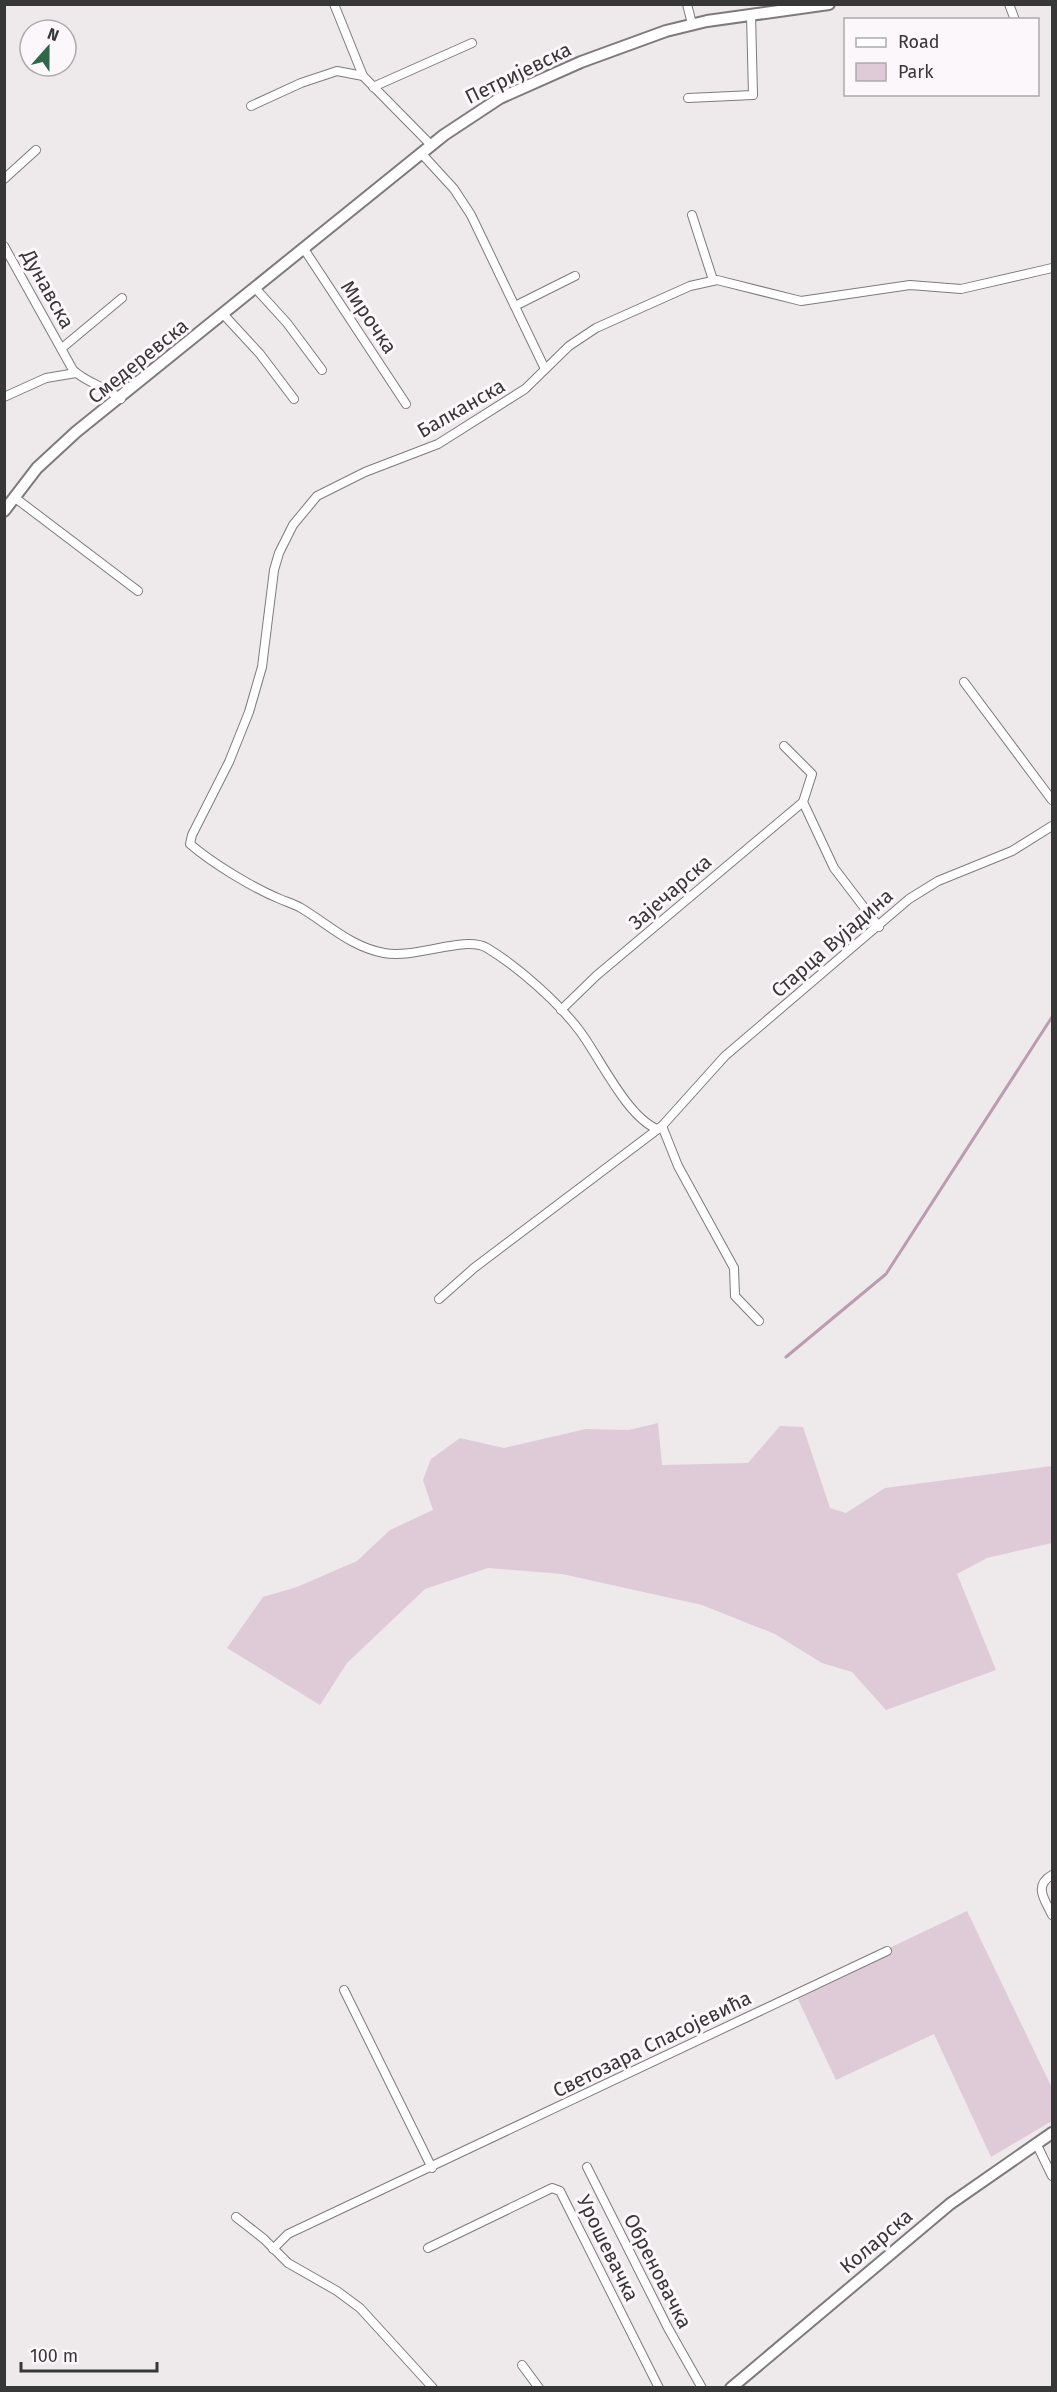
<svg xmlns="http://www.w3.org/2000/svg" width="1057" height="2392" font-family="'Fira Sans',sans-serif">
<rect width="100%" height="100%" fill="#eeeaec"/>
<g fill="#dfcad7">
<polygon points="658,1423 662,1465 748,1463 780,1426 803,1427 830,1508 846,1513 885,1488 1052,1466 1052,1543 987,1558 957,1574 996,1670 886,1710 852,1672 822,1663 775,1634 702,1605 562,1574 488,1568 425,1589 347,1663 320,1705 227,1648 263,1597 297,1587 357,1561 390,1530 433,1510 423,1480 431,1459 460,1438 504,1448 586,1429 629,1430"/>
<polygon points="967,1911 1052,2088 1052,2121 991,2157 934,2034 836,2080 795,1993"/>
</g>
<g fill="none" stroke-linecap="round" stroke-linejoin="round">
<polyline stroke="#bb9cb0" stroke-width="3" points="786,1357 886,1274 1052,1017"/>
<defs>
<g id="street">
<polyline points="334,4 363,76 431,145"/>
<polyline points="687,4 692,24"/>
<polyline points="1009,4 1015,20"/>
<polyline points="373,87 472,43"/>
<polyline points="688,98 753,95 751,15"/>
<polyline points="251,106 301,83 337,71 363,76"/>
<polyline points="421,153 454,189 471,215 545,369"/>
<polyline points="4,179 36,150"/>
<polyline points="692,215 713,280"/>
<path d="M4,246L73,370C85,382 106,387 121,399"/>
<polyline points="304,249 406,404"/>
<polyline points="256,289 287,323 322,370"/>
<polyline points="515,306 575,276"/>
<polyline points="224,315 260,354 294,399"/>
<polyline points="62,348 122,298"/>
<polyline points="4,397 46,378 76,373"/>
<polyline points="14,497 138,591"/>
<polyline points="964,682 1052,800"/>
<polyline points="784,746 812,774 803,802 834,868 879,927"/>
<polyline points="561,1010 596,976 803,802"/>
<polyline points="662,1126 678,1166 734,1268 735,1296 759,1321"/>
<path d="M657,1129C626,1116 599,1056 579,1030C557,1001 517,966 487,948C465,935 416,959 384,953C351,947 328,924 301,908C294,904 287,902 280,899C253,888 212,863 190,844L192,835L229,762L249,712L262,667L274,570L279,553L293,525L317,496L365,472L438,444L525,389L569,346L596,328L690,286L717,280L801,301L910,285L961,289L1052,268"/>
<polyline points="439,1299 474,1268 662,1126 725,1056 909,899 938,881 1012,851 1052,826"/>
<path d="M1052,1875C1033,1886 1045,1900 1052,1915"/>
<polyline points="344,1990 432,2168"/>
<polyline points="1036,2143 1052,2176"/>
<polyline points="587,2167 668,2328 702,2388"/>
<polyline points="236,2217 264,2239 288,2263 337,2291 360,2308 433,2388"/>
<polyline points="428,2248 552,2188 560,2191 659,2388"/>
<polyline points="273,2249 288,2234 887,1951"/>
<polyline points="522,2365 539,2388"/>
</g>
<g id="secondary">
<polyline points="4,511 37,468 76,432 444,135 500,98 581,62 666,31 707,21 829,4"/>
<polyline points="731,2388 950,2204 1052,2133"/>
</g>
</defs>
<use href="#street" stroke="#7e7a7d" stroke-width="10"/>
<use href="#secondary" stroke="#7e7a7d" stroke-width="14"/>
<use href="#street" stroke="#fff" stroke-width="8"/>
<use href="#secondary" stroke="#fff" stroke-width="10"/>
</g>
<g text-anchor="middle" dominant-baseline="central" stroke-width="6" stroke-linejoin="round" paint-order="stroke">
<g font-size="20" fill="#383738" stroke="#fbf7fa">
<text transform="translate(518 73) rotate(-26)">Петријевска</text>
<text transform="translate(48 289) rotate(61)">Дунавска</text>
<text transform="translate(369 317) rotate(56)">Мирочка</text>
<text transform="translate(138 361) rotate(-39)">Смедеревска</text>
<text transform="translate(461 408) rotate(-30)">Балканска</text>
<text transform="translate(670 892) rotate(-41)">Зајечарска</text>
<text transform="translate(832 943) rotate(-41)">Старца Вујадина</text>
<text transform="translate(652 2044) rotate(-26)">Светозара Спасојевића</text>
<text transform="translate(876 2241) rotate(-40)">Коларска</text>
<text transform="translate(608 2248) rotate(64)">Урошевачка</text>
<text transform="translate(658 2271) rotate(63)">Обреновачка</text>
</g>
</g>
<rect width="1057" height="2392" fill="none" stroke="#383738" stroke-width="12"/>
<rect x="844" y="18" width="195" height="78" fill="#fbf7fa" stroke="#adaaac" stroke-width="1.5"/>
<rect x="856" y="38" width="30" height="9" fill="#ffffff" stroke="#adaaac" stroke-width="1.5"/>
<text x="898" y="48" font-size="18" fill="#383738">Road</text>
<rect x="856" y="63" width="30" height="18" fill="#dfcad7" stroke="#adaaac" stroke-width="1.5"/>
<text x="898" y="78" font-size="18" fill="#383738">Park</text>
<g transform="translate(48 48) rotate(21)"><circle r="28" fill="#fbf7fa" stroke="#adaaac" stroke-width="1.5"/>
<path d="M0-4.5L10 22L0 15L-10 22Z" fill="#31664b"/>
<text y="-9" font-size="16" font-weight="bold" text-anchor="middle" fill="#383738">N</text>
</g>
<path d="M21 2362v9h136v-9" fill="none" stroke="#383738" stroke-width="3"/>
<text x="30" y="2362" font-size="18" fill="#383738" stroke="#fbf7fa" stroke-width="4.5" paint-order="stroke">100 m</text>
</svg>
